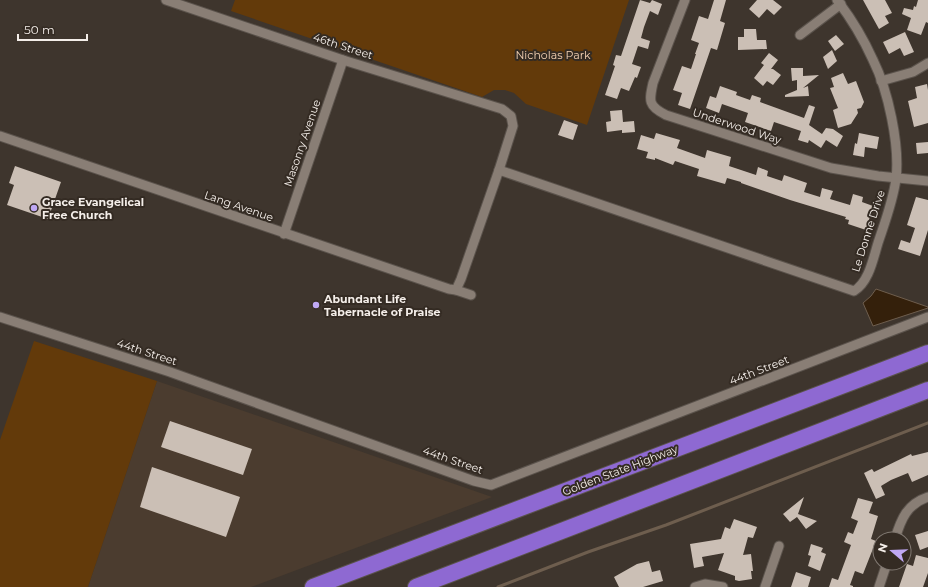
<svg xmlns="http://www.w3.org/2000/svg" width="928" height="587" font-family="Montserrat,sans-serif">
<rect width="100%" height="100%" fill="#3e352d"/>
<polygon fill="#4b3c2f" points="157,381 492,497 251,587 88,587"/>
<g fill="#633a0a">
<polygon points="235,0 629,0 587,125 526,104 514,93 505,90 494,90 482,97 231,11"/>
<polygon points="34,341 157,381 88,587 0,587 0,440"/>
</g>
<polygon fill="#34200b" stroke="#6e5e4e" points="876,289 928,307 928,308 873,326 863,303 871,296"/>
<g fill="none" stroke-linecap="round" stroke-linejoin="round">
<polyline stroke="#6e5e4e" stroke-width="3" points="498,587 588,552 666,525 928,423"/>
</g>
<g fill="#cbbfb5">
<polygon points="640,0 650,3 652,0 662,4 658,15 650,11 644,27 641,38 650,41 648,49 638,46 632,64 641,67 637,78 635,77 629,91 621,88 617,99 605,95 615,66 613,65 616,55 621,56"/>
<polygon points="714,0 726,0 720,21 725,23 717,50 711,48 690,109 678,105 682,93 673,90 682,66 691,69 696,54 695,54 699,43 691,40 699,16 708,19"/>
<polygon points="757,0 773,0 782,7 774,15 767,9 759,18 749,9"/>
<polygon points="863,0 885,0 892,13 885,16 889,23 879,29"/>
<polygon points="918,0 928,0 928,23 926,22 921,35 907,30 911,18 902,14 904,8 913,10 914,6 916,7"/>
<polygon points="744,29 756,29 757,40 766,40 767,49 738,50 738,37 744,37"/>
<polygon points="905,32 914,52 904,56 900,48 889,54 883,42"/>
<polygon points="836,35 844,44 835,51 828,41"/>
<polygon points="832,50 837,61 828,69 823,57"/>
<polygon points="769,53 778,60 771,69 773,69 781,75 773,85 767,81 763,86 754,78 764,65 761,63"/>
<polygon points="791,68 803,68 803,76 819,75 803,88 808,86 809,96 785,97 785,95 797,90 797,80 792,81"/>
<polygon points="843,73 848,84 856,81 864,102 861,108 857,109 858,113 851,124 838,128 833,110 838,108 830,88 834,87 831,78"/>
<polygon points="927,84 928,90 928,123 914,127 908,101 917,98 915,87"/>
<polygon points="720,86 737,92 736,95 750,100 752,95 761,98 760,102 804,118 809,105 815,107 809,125 822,134 826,128 833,129 843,136 837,147 826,140 821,148 809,140 808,143 798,140 801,131 774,122 771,131 745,122 748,113 722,104 719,113 706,108 710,96 716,98"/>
<polygon points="622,110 623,122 634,121 635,132 622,133 622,130 607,132 606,122 611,121 610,111"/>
<polygon points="564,120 578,125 573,140 558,135"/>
<polygon points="656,133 680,140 677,148 705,158 707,150 731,157 729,166 756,175 758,167 768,171 767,176 782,181 784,175 807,183 804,192 820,197 822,188 833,191 830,199 850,205 853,194 863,197 862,202 873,206 866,230 848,224 849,220 845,219 846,217 790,200 741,183 741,182 727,178 725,184 697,176 699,169 675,161 673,165 655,158 655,160 646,158 648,152 637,149 641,135 654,139"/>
<polygon points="859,133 879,137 877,149 865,147 864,157 853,155 855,143 857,144"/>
<polygon points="928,142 928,153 917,154 916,143"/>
<polygon points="15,166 61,182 48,219 7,205 14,185 9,183"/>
<polygon points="916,197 928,200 928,230 920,256 898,249 901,240 910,243 915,228 907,225"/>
<polygon points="170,421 252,449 243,475 161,447"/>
<polygon points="928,452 928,475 912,482 908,473 891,480 881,486 885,495 876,499 864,473 872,469 874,472 911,454 912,456"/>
<polygon points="152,467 240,497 226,537 140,507"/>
<polygon points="804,497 798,514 817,521 806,529 797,517 790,522 783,514"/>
<polygon points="858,498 873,502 869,513 878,516 871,539 876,541 863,574 855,571 850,585 853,586 853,587 829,587 832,578 838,580 851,545 844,542 848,532 853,534 858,521 851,518"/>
<polygon points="734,519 757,527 753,538 748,537 743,555 751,554 753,571 751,571 752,579 739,581 735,580 735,576 718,570 724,553 702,557 704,566 694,568 690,544 721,539 725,527 730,529"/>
<polygon points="928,531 928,547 920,550 915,535"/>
<polygon points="811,544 823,548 821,552 826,554 820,571 808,566 811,556 808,555"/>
<polygon points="916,555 928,558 928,573 923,587 899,587 907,564 913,566"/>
<polygon points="649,561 652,572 660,570 663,581 643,587 619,587 614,577 637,564"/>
<polygon points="796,572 811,577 808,587 791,587"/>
</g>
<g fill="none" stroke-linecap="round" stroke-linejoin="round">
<defs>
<g id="minor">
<polyline points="166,0 343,60 502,109 511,116 513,126 499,170 461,279 456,290"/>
<path d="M685,0L653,83C649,101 648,106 666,115L831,168L878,176L928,181"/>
<polyline points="800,35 841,4"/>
<polyline points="881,81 913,72 928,63"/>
<polyline points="0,136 449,289 456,290 471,295"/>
<path d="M499,170L854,291C869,282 873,259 878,243C885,222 893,201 896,179C900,145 888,90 873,60C864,40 851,18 837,0"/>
<polyline points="284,234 343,60"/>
<polyline points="0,317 170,372 474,481 491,485 928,317"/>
<path d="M895,539C901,519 907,504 928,497"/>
<polyline points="695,587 705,584 723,587"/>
<polyline points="765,587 779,546"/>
<polyline points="879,587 887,563"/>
</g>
<g id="motorway">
<polyline points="313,587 928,353"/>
<polyline points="416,587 928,390"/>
</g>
</defs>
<use href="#minor" stroke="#5b534c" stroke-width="11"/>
<use href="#motorway" stroke="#5b534c" stroke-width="18"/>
<use href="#minor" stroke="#897e75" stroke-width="9"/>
<use href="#motorway" stroke="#8e69d2" stroke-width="16"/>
</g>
<g fill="#bfa8f4" stroke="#342b23" stroke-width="1.5">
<circle cx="34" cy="208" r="4"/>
<circle cx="316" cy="305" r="4"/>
</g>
<g text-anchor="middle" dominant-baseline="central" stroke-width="4" stroke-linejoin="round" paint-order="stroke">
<g font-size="11" fill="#f4eee9" stroke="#342b23">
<text transform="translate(343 46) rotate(18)">46th Street</text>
<text transform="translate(737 126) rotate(18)">Underwood Way</text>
<text transform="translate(302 143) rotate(-71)">Masonry Avenue</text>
<text transform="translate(239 206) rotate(19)">Lang Avenue</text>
<text transform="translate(868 231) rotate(-72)">Le Donne Drive</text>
<text transform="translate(147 352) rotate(18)">44th Street</text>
<text transform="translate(759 370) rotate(-21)">44th Street</text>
<text transform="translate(453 460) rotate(19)">44th Street</text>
<text transform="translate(620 470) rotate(-21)">Golden State Highway</text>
</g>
<g font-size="11" fill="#f7d4b5" stroke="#342b23">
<text x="553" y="55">Nicholas Park</text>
</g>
<g font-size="11" font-weight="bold" fill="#f4eee9" stroke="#342b23" text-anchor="start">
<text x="42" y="202">Grace Evangelical<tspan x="42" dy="13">Free Church</tspan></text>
<text x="324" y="299">Abundant Life<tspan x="324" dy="13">Tabernacle of Praise</tspan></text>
</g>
</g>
<g transform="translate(892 551) rotate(289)"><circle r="19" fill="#342b23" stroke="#817972"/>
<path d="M0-3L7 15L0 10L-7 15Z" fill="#bfa8f4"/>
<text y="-6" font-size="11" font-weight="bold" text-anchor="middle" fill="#f4eee9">N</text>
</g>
<path d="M18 34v6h69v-6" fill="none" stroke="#f4eee9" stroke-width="2"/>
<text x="24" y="34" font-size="12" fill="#f4eee9" stroke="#342b23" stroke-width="3" paint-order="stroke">50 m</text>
</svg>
